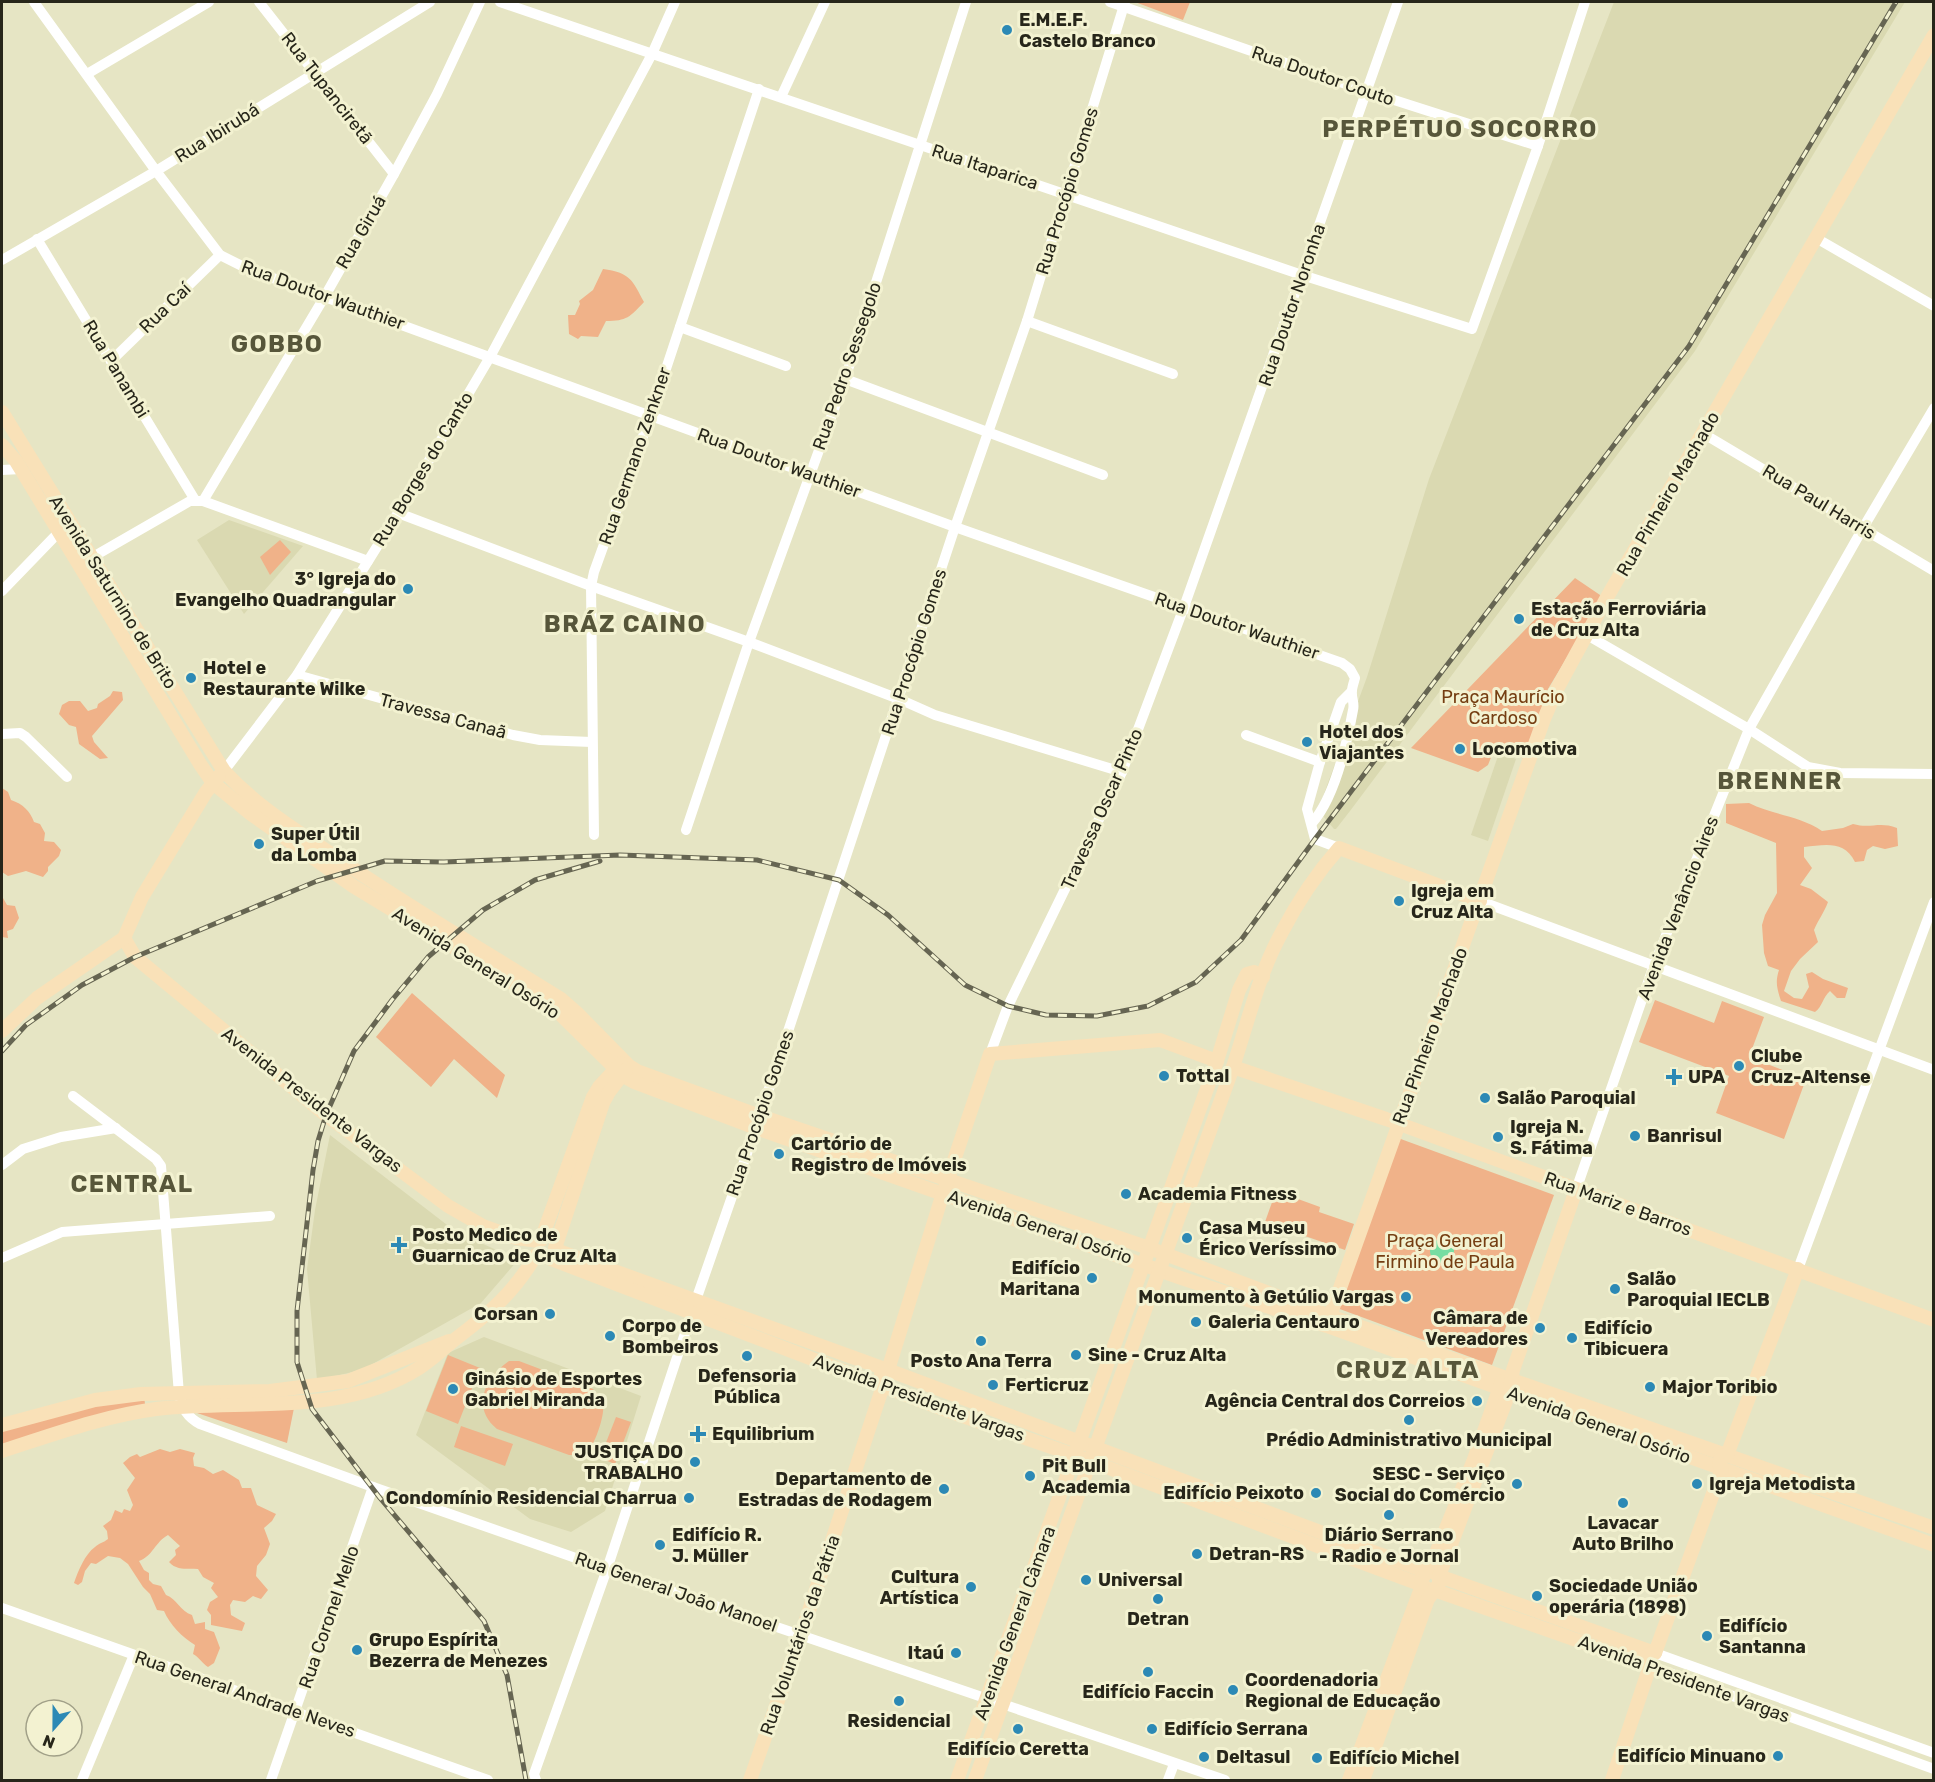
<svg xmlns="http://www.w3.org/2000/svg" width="1935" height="1782" font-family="Rubik,sans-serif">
<rect width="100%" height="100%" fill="#e6e5c4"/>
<g fill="#dad9b1">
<polygon points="1614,2 1905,2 1695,351 1350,811 1336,829 1334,829 1318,810 1367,677 1429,479"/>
<polygon points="229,520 303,546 244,614 197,540"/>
<polygon points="1499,753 1516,759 1488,841 1471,835"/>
<polygon points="330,1135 455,1231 518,1260 481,1303 362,1370 317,1380 307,1269 315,1210"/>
<polygon points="484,1337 641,1396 605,1511 571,1532 530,1519 416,1435 448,1353"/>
</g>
<g fill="#f0b289">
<polygon points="1135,2 1190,2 1183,20"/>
<path d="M603,269C630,273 632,279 644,302C630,317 627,321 606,321L598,337L581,336L578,339L569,334L568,315H575L580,304L579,301L593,290Z"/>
<polygon points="280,540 291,552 270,575 260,557"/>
<polygon points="1575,578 1603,597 1548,689 1524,759 1496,745 1488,765 1478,772 1411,748"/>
<polygon points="113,691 122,692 123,700 92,736 94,742 108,758 100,759 79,744 76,727 69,725 59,714 62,705 69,701 80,701 88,711 97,708 98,704 110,696"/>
<path d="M2,788L8,792L11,800C23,804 30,811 34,822L40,824L45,833L44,841L54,842L61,850L59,856L48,867V871L43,877L26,871L8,876L2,872Z"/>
<path d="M1749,803C1773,815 1801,816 1822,831L1843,828L1853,824C1871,829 1879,821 1897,828L1898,846L1885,849L1873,846L1867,850L1864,861L1855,862C1844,840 1825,845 1804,847V857L1812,868L1800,885L1811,889L1828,902C1824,913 1818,920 1814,930L1818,942L1800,959L1791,971L1784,991L1794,998L1802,999L1809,987L1806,974L1812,972L1823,979L1848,988L1845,998H1837L1830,991C1822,998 1823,1006 1815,1012L1781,1001C1777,989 1775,982 1779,970L1768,966L1764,953L1762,925L1765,915L1777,893L1776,843L1726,823V804Z"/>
<polygon points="2,887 3,898 7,905 15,906 19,918 13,929 7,931 8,938 2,937"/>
<polygon points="412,993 505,1075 497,1098 454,1059 431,1087 376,1037"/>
<polygon points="1655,1000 1714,1023 1722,1001 1764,1017 1749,1057 1806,1079 1784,1139 1716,1113 1729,1076 1639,1042"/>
<polygon points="1398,1138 1554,1195 1492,1365 1337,1308"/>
<polygon points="1276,1191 1320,1207 1319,1212 1354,1224 1345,1250 1265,1222"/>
<polygon points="448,1355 480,1368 458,1424 426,1411"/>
<path d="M509,1361H519L593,1389C597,1394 602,1399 603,1405C605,1415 595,1444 588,1451C582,1455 575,1455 569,1455L497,1429C470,1407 486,1377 509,1361Z"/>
<polygon points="144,1396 145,1404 2,1447 2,1430 102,1402"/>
<polygon points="294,1408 287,1443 194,1412"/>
<polygon points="616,1417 631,1422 615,1464 600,1458"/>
<polygon points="461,1426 513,1444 505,1466 454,1447"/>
<path d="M160,1449L170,1452L180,1449L195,1453L193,1458L194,1466L204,1468L213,1474L223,1470L239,1480L242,1488H251L257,1505L276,1514L272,1521L264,1528L270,1544L266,1555L257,1566L256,1576L268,1590L261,1599L253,1596L245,1602L233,1600L230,1605L231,1615L245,1623L242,1631L211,1625V1615L207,1610L210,1602L218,1597L211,1588L214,1583L203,1577L198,1569C187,1568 177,1571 169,1562L176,1555L175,1550L180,1546L168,1535C155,1542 153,1556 139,1561L144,1570L149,1573V1580L153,1584L161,1586L166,1595C177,1599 180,1611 192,1615L195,1624L205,1622V1629L214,1632L220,1648L214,1663L208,1667C202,1663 199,1657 193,1654L195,1645C182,1637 170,1625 164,1611L157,1610L150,1594L143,1587L128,1564L120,1558L108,1556L96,1564L91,1563L85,1571L82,1582L78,1585L74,1583C78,1571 85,1554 95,1547C99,1543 103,1543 108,1539L107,1531L103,1526L111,1520L115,1510L122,1513L124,1509L130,1511L133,1505L127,1490L135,1478L123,1463L130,1457L137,1454L140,1457Z"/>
</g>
<circle fill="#77dda2" cx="1442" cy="1251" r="12"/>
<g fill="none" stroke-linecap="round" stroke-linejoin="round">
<g stroke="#fff" stroke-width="10">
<path d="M34,2L156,171L220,255L248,269L955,527L1342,663L1350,669L1355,678C1354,682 1352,687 1352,691C1351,698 1355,703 1353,710C1347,743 1334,799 1312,823"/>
<polyline points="259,2 394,174"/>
<polyline points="500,2 1302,275 1472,329 1538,146 1585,2"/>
<polyline points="1110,2 1366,91 1538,146"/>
<polyline points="87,74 209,2"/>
<polyline points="781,97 825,2"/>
<polyline points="1816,238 1934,306"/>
<polyline points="37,239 195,500"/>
<polyline points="2,260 156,171 430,2"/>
<polyline points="1027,321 1173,374"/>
<polyline points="680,327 786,366"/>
<polyline points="111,361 220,255"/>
<polyline points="845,379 1103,475"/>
<polyline points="1704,434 1934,571"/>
<polyline points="2,470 21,469"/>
<polyline points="203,501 368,561"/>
<polyline points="398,513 591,586 749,642 899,699 935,715 1122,772"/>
<polyline points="91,558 190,501 203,501 325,296 394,174 437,94 480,2"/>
<polyline points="2,591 60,531"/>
<polyline points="1587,635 1749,729 1808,767 1840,773 1934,774"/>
<polyline points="297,675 513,735 540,740 592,742"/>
<polyline points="2,734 20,733 26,737 67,777"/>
<polyline points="1246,735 1320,762"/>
<polyline points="224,771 297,675 398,513 490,357 652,54 675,2"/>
<polyline points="686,830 749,642 845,379 966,2"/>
<polyline points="594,835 591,586 594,572 650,417 759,89"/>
<polyline points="1339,848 1315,839 1307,809 1320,762 1341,702 1351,692"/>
<polyline points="1480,901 1934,1070"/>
<polyline points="990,1054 1008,1006 1122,772 1184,607 1398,2"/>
<path d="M73,1096L156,1159L161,1166L179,1394C182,1408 187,1417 200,1424L373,1487L607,1569L1225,1780"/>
<polyline points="2,1165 23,1149 61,1137 116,1128"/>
<polyline points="1576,1190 1654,965 1749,729 1863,528 1934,408"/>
<polyline points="2,1258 62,1232 270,1216"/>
<polyline points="1798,1269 1934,902"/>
<polyline points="2,1608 488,1780"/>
<polyline points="1655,1653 1934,1753"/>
<polyline points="1650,1666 1934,1769"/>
<polyline points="82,1780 134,1655"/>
<polyline points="271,1780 373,1487"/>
<polyline points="536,1780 534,1774 607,1569 692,1312 689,1305 696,1300 760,1116 955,527 1027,321 1125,2"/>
<polyline points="1168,1780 1174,1764"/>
</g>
<g stroke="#f9e1b8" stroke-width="14">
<path d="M2,412L224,771C256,806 297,831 336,857C409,907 486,952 561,999L577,1013L629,1066L637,1071L760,1116L1149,1248L1330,1316L1934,1528"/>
<polyline points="2,445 16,461 200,764 213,783 251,814 353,886 555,1009 622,1075 634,1082 756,1128 1181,1278 1327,1326 1934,1545"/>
<polyline points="124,938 135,957 326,1115 448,1206 483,1226 516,1238 539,1241"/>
<polyline points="2,1031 37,998 124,938 142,897 206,792 219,776"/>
<polyline points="1233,1067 1386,1119 1934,1320"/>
<polyline points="541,1240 593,1097 599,1087 621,1063"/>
<polyline points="555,1248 603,1103 609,1092 626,1070"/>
<polyline points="556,1250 888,1370 1427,1572 1432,1571 1439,1576 1655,1653"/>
<polyline points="551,1259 948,1411 1074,1455 1422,1585 1429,1590 1434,1590 1650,1666"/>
<polyline points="1330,1316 1544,719 1556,691 1606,599 1934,35"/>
<polyline points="2,1425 95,1400 141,1394 270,1391 348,1381 449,1341"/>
<path d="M2,1451C52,1435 103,1416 156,1409C242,1399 341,1417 419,1368C433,1359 445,1347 458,1337C492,1311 514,1292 536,1255"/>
<polyline points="750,1780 801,1635 883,1386 880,1380 881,1375 888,1370 943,1193 990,1054 1160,1040 1217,1061"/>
<polyline points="957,1780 1217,1061 1239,990 1247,974 1254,972 1263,977"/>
<path d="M975,1780L1233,1067C1248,1022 1259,973 1282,932C1297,903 1317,873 1339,848L1480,901"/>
<polyline points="1349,1780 1420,1591 1422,1579 1432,1563 1473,1462 1502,1381"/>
<polyline points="1363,1780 1428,1599 1439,1584 1439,1576 1509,1393 1513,1370 1576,1190"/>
<polyline points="1612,1780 1650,1666 1646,1659 1648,1655 1655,1653 1722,1469 1719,1465 1721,1457 1727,1455 1798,1269"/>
</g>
<defs>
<g id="rail">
<polyline points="2,1051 26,1025 82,985 135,957 317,881 385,861 444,862 620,855 757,860 839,880 888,915 965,985 1008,1006 1046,1015 1097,1016 1148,1006 1196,982 1241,940 1315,839 1689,346 1896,2"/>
<polyline points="526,1780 507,1675 484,1621 380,1498 312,1409 297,1362 297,1311 313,1170 318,1141 326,1115 354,1051 392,1000 428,957 483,910 535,880 600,861"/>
</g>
</defs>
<use href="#rail" stroke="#666552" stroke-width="5"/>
<use href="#rail" stroke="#f3f2d1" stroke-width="3" stroke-dasharray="9" stroke-linecap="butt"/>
</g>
<g fill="#2c89b5" stroke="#f3f2d1" stroke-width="2">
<circle cx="1007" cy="30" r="6"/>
<circle cx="408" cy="589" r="6"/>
<circle cx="1519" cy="619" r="6"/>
<circle cx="191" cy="678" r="6"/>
<circle cx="1307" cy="742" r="6"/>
<circle cx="1460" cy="749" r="6"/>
<circle cx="259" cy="844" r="6"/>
<circle cx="1399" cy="901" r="6"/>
<circle cx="1739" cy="1066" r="6"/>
<circle cx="1164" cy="1076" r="6"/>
<path d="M1671 1068h6v6h6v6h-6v6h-6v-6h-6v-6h6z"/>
<circle cx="1485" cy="1098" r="6"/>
<circle cx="1635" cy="1136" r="6"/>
<circle cx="1498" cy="1137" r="6"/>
<circle cx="779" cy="1154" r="6"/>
<circle cx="1126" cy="1194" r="6"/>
<circle cx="1187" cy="1238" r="6"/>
<path d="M396 1236h6v6h6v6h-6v6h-6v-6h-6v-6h6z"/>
<circle cx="1092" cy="1278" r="6"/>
<circle cx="1615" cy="1289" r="6"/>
<circle cx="1406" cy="1297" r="6"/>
<circle cx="550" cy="1314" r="6"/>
<circle cx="1196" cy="1322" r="6"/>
<circle cx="1540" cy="1328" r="6"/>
<circle cx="610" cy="1336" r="6"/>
<circle cx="1572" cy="1338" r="6"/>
<circle cx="981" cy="1341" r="6"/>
<circle cx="1076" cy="1355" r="6"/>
<circle cx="747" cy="1356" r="6"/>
<circle cx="993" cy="1385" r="6"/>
<circle cx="1650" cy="1387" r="6"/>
<circle cx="453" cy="1389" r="6"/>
<circle cx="1477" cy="1401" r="6"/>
<circle cx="1409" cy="1420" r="6"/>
<path d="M695 1425h6v6h6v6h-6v6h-6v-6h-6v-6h6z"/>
<circle cx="695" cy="1462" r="6"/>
<circle cx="1030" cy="1476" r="6"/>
<circle cx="1517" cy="1484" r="6"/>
<circle cx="1697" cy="1484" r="6"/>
<circle cx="944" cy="1489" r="6"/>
<circle cx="1316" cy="1493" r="6"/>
<circle cx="689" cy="1498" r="6"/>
<circle cx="1623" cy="1503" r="6"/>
<circle cx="1389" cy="1515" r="6"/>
<circle cx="660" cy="1545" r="6"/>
<circle cx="1197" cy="1554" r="6"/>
<circle cx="1086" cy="1580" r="6"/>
<circle cx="971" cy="1587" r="6"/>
<circle cx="1537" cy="1596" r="6"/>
<circle cx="1158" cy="1599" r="6"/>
<circle cx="1707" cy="1636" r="6"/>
<circle cx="357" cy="1650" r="6"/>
<circle cx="956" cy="1653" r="6"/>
<circle cx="1148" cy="1672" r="6"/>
<circle cx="1233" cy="1690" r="6"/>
<circle cx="899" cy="1701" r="6"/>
<circle cx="1018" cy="1729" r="6"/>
<circle cx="1152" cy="1729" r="6"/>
<circle cx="1778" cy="1756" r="6"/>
<circle cx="1204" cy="1757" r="6"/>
<circle cx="1317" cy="1758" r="6"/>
</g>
<g text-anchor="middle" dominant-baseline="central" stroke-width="6" stroke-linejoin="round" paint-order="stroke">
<g font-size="18" font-weight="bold" fill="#27261a" stroke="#f3f2d1" text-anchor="start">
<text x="1019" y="20">E.M.E.F.<tspan x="1019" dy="21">Castelo Branco</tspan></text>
<text x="396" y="579" text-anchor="end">3° Igreja do<tspan x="396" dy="21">Evangelho Quadrangular</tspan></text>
<text x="1531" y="609">Estação Ferroviária<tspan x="1531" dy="21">de Cruz Alta</tspan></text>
<text x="203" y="668">Hotel e<tspan x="203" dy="21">Restaurante Wilke</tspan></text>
<text x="1319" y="732">Hotel dos<tspan x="1319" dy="21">Viajantes</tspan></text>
<text x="1472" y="749">Locomotiva</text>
<text x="271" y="834">Super Útil<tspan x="271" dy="21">da Lomba</tspan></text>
<text x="1411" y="891">Igreja em<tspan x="1411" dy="21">Cruz Alta</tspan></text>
<text x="1751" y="1056">Clube<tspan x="1751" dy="21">Cruz-Altense</tspan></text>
<text x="1176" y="1076">Tottal</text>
<text x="1688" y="1077">UPA</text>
<text x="1497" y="1098">Salão Paroquial</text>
<text x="1510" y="1127">Igreja N.<tspan x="1510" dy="21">S. Fátima</tspan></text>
<text x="1647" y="1136">Banrisul</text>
<text x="791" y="1144">Cartório de<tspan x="791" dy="21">Registro de Imóveis</tspan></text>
<text x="1138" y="1194">Academia Fitness</text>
<text x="1199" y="1228">Casa Museu<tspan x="1199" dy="21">Érico Veríssimo</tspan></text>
<text x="412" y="1235">Posto Medico de<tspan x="412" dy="21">Guarnicao de Cruz Alta</tspan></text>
<text x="1080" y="1268" text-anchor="end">Edifício<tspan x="1080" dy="21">Maritana</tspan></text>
<text x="1627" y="1279">Salão<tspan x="1627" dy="21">Paroquial IECLB</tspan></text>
<text x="1394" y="1297" text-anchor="end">Monumento à Getúlio Vargas</text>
<text x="538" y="1314" text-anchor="end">Corsan</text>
<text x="1528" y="1318" text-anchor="end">Câmara de<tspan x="1528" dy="21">Vereadores</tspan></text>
<text x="1208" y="1322">Galeria Centauro</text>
<text x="622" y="1326">Corpo de<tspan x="622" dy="21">Bombeiros</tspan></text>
<text x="1584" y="1328">Edifício<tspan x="1584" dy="21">Tibicuera</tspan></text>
<text x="1088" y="1355">Sine - Cruz Alta</text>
<text x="981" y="1361" text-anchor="middle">Posto Ana Terra</text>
<text x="747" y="1376" text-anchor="middle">Defensoria<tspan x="747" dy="21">Pública</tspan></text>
<text x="465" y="1379">Ginásio de Esportes<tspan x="465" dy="21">Gabriel Miranda</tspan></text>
<text x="1005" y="1385">Ferticruz</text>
<text x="1662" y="1387">Major Toribio</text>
<text x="1465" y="1401" text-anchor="end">Agência Central dos Correios</text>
<text x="712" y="1434">Equilibrium</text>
<text x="1409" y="1440" text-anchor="middle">Prédio Administrativo Municipal</text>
<text x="683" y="1452" text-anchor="end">JUSTIÇA DO<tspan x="683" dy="21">TRABALHO</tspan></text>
<text x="1042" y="1466">Pit Bull<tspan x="1042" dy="21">Academia</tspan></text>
<text x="1505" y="1474" text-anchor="end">SESC - Serviço<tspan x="1505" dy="21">Social do Comércio</tspan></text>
<text x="932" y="1479" text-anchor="end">Departamento de<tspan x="932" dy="21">Estradas de Rodagem</tspan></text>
<text x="1709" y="1484">Igreja Metodista</text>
<text x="1304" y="1493" text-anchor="end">Edifício Peixoto</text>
<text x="677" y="1498" text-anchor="end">Condomínio Residencial Charrua</text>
<text x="1623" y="1523" text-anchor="middle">Lavacar<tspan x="1623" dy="21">Auto Brilho</tspan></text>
<text x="672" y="1535">Edifício R.<tspan x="672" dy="21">J. Müller</tspan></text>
<text x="1389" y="1535" text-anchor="middle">Diário Serrano<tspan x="1389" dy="21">- Radio e Jornal</tspan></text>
<text x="1209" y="1554">Detran-RS</text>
<text x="959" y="1577" text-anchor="end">Cultura<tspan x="959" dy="21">Artística</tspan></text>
<text x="1098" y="1580">Universal</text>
<text x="1549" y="1586">Sociedade União<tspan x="1549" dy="21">operária (1898)</tspan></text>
<text x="1158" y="1619" text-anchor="middle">Detran</text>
<text x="1719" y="1626">Edifício<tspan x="1719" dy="21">Santanna</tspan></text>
<text x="369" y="1640">Grupo Espírita<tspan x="369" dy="21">Bezerra de Menezes</tspan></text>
<text x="944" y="1653" text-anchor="end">Itaú</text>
<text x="1245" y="1680">Coordenadoria<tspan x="1245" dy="21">Regional de Educação</tspan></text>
<text x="1148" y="1692" text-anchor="middle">Edifício Faccin</text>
<text x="899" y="1721" text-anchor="middle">Residencial</text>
<text x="1164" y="1729">Edifício Serrana</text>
<text x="1018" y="1749" text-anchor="middle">Edifício Ceretta</text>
<text x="1766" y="1756" text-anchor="end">Edifício Minuano</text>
<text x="1216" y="1757">Deltasul</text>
<text x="1329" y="1758">Edifício Michel</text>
</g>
<g font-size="18" fill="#27261a" stroke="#f3f2d1">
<text transform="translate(1323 76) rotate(19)">Rua Doutor Couto</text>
<text transform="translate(327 88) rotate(52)">Rua Tupanciretã</text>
<text transform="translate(217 133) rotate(-32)">Rua Ibirubá</text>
<text transform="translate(985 167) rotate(18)">Rua Itaparica</text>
<text transform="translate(1067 191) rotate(-73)">Rua Procópio Gomes</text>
<text transform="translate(361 232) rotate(-60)">Rua Giruá</text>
<text transform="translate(323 295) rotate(20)">Rua Doutor Wauthier</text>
<text transform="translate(1292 305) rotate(-71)">Rua Doutor Noronha</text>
<text transform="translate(165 308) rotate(-44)">Rua Caí</text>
<text transform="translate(847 366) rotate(-71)">Rua Pedro Sessegolo</text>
<text transform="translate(116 369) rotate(59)">Rua Panambi</text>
<text transform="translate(635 456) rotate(-71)">Rua Germano Zenkner</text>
<text transform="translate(779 463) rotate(20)">Rua Doutor Wauthier</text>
<text transform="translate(423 469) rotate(-59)">Rua Borges do Canto</text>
<text transform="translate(1668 494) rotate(-60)">Rua Pinheiro Machado</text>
<text transform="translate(1819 502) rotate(31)">Rua Paul Harris</text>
<text transform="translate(113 592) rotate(58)">Avenida Saturnino de Brito</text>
<text transform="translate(1237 626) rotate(19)">Rua Doutor Wauthier</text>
<text transform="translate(914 652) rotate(-72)">Rua Procópio Gomes</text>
<text transform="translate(443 716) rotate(15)">Travessa Canaã</text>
<text transform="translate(1102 809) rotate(-66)">Travessa Oscar Pinto</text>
<text transform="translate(1678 908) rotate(-69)">Avenida Venâncio Aires</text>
<text transform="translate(476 963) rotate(32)">Avenida General Osório</text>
<text transform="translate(1430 1036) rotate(-70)">Rua Pinheiro Machado</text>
<text transform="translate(312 1100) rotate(38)">Avenida Presidente Vargas</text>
<text transform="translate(760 1113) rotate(-71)">Rua Procópio Gomes</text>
<text transform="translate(1618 1204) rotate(20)">Rua Mariz e Barros</text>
<text transform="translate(1040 1227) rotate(19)">Avenida General Osório</text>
<text transform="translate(919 1398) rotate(20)">Avenida Presidente Vargas</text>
<text transform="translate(1599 1425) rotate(20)">Avenida General Osório</text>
<text transform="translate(676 1592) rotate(19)">Rua General João Manoel</text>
<text transform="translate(329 1617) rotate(-71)">Rua Coronel Mello</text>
<text transform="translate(1015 1623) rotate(-70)">Avenida General Câmara</text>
<text transform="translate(800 1635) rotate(-71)">Rua Voluntários da Pátria</text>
<text transform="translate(1684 1679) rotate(20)">Avenida Presidente Vargas</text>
<text transform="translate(245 1694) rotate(19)">Rua General Andrade Neves</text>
</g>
<g font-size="18" fill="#753e12" stroke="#f3f2d1">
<text x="1503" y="697">Praça Maurício<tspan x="1503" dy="21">Cardoso</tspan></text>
<text x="1445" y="1241">Praça General<tspan x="1445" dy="21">Firmino de Paula</tspan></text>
</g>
<g font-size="24" font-weight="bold" letter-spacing="1.5" fill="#57563a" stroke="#f3f2d1">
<text x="1460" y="129">PERPÉTUO SOCORRO</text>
<text x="277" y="344">GOBBO</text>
<text x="625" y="624">BRÁZ CAINO</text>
<text x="1780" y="781">BRENNER</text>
<text x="132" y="1184">CENTRAL</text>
<text x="1408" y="1370">CRUZ ALTA</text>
</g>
</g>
<rect width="1935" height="1782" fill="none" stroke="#27261a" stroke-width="6"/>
<g transform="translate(54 1728) rotate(201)"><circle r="28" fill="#f3f2d1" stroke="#a1a088" stroke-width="1.5"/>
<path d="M0-4.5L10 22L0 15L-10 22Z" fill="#2c89b5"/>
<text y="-9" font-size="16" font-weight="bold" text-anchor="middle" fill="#27261a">N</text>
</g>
</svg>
